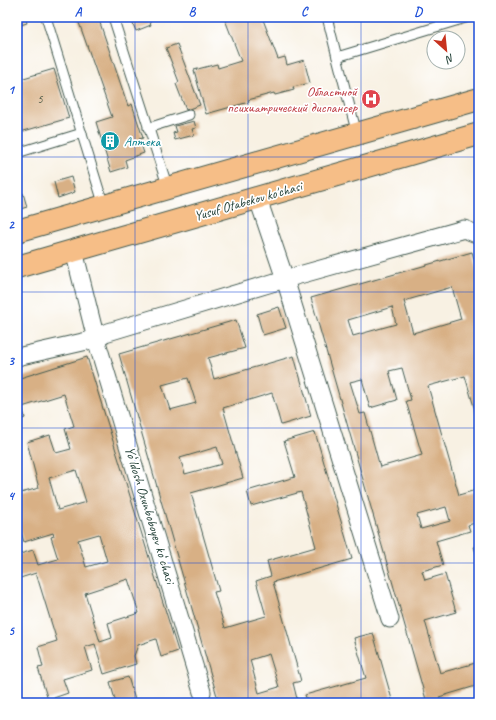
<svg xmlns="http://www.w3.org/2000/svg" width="496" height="720" font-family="Caveat,sans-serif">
<rect width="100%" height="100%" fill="#fff"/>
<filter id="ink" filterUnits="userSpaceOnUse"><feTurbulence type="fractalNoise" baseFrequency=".025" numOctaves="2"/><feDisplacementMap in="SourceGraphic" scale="8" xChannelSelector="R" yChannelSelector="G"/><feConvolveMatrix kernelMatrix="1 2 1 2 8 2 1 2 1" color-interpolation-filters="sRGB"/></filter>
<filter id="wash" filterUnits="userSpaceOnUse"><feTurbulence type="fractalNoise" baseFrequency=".012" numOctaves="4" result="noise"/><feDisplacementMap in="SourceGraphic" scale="16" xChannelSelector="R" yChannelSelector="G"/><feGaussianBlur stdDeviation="0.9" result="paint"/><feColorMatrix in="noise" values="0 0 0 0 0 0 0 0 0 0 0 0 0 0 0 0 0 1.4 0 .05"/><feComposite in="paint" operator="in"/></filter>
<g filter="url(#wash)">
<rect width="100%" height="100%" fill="#f8f1e3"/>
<g id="blocks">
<g fill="#d8b085" fill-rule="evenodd">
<polygon points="17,17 25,17 27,23 17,26"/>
<polygon points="77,17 98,17 128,106 132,104 143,138 139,139 144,153 125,160 127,167 111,172 96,122 112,117"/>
<polygon points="130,17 148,17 151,25 136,31"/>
<polygon points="224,17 262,17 278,59 285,57 287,65 304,60 310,83 293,87 294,90 275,95 274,93 248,100 249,102 206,114 194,70 217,64 218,68 241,61"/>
<polygon points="177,44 200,105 186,110 176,84 179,82 166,48"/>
<polygon points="54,69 69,118 17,133 17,80"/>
<polygon points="194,121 196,128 192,129 194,135 175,140 173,133 177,132 175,126"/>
<polygon points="71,177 75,192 58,198 54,182"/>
<polygon points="23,193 27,207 17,210 17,195"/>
<path d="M472,252L479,277V424L465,376L428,386L459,495L479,489V522L468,525L470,531L436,541L443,565L422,571L425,580L445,574L456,612L425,621L440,673L479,662V685L439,697L441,703H427L311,298ZM452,287L461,319L413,333L404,301ZM392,307L396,324L353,336L348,320ZM402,368L411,400L406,401L422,455L380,467L365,413L360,414L350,382L362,379L370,408L397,400L389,371ZM446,507L450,521L421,529L417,515Z"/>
<polygon points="279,307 286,328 263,335 257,314"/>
<path d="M236,320L245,348L208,358L214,379L294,356L311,416L281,425L272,393L223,408L243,478L191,493L219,591L214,592L225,628L266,616L256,581L271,576L267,561L316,547L301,492L251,506L247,491L295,477L284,441L315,432L352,559L273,582L301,681L293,683L298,703H263L262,702L219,703L119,354ZM188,378L196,403L170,410L162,385ZM217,447L222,464L185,474L180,458ZM269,654L279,687L259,693L250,660Z"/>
<path d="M87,357L178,651L161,657L156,639L138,645L134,656L136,664L104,674L95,644L85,647L92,670L63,679L68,693L48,700L38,668L43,667L38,647L57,641L36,573L17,579V555L33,550L38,565L58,559L51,537L54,536L53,533L24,542L17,519V494L39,488L27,442L50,435L56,453L71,449L65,429L74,426L64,394L22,407L25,418L17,421V379ZM76,470L86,502L58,510L49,478ZM99,534L107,561L86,567L78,540ZM128,579L139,613L108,623L112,638L100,642L85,593Z"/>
<polygon points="479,546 479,562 474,547"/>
<polygon points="373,633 393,703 308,703 305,695 366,678 354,638"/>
<polygon points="128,677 136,703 116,703 110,682"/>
</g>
</g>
</g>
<g filter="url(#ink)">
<use href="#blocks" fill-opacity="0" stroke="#40584e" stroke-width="1"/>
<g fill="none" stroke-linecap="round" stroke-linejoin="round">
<defs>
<g id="service">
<polyline points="46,17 104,206"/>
<polyline points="113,17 168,188"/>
<polyline points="327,17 337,57"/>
<polyline points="148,128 189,115"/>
<polyline points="357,134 337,57 469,17"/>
<polyline points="17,153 82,133"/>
</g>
<g id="minor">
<polyline points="258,199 285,279 390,619"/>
<polyline points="74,251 96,339 202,692"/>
<polyline points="17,357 96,339 105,333 285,279 464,229 479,235"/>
</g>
<g id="primary">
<polyline points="17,231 479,99"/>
<polyline points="17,267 479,134"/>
</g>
</defs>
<use href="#service" stroke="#40584e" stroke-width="11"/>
<use href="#minor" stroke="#40584e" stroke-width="19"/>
<use href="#primary" stroke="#40584e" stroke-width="24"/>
<use href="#service" stroke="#fff" stroke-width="9"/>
<use href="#minor" stroke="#fff" stroke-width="17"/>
<use href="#primary" stroke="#f6be87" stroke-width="22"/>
</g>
</g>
<path fill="none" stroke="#1d4ed8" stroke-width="1" stroke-opacity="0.55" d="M135,17V703M248,17V703M361,17V703M17,157H479M17,292H479M17,428H479M17,563H479"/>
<defs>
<symbol id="hospital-disc" viewBox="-11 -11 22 22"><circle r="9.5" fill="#e0444e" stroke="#fff"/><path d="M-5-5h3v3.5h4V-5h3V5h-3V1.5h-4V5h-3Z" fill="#fff"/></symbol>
<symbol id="building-disc" viewBox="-11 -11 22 22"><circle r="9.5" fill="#0f9aa8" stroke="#fff"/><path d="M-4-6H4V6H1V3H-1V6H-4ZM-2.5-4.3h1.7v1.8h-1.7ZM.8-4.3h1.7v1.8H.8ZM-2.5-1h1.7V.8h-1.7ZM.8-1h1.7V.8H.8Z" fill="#fff"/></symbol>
</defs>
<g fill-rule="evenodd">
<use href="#hospital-disc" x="360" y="88" width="22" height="22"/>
<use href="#building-disc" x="99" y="130" width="22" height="22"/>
</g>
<g text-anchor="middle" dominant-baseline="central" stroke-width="3.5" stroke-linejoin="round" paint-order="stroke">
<g font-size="12" fill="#4d5a48">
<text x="40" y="99">5</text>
</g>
<g font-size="14" fill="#be3a42" stroke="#fff" text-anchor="end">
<text x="357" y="91">Областной<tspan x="357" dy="16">психиатрический диспансер</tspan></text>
</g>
<g font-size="14" fill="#0d838f" stroke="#fff" text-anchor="start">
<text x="124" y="141">Аптека</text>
</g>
<g font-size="14" fill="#1f3d34" stroke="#fff">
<text transform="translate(248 201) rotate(-16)">Yusuf Otabekov ko'chasi</text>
<text transform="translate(150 515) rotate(73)">Yoʻldosh Oxunboboyev koʻchasi</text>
</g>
</g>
<rect width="496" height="720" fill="none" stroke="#fff" stroke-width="44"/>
<g transform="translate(446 50) rotate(153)"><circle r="19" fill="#ffffff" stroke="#a5b1ae"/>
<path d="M0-3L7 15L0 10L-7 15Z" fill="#c8321e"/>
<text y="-6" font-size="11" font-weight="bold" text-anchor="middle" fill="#1f3d34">N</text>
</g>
<rect x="22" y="22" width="452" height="676" fill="none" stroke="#1d4ed8" stroke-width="1.5"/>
<g font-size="13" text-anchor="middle" font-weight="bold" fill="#1d4ed8">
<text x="78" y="16">A</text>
<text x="192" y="16">B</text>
<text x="304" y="16">C</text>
<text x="418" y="16">D</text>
<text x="11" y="94">1</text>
<text x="11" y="229">2</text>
<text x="11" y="365">3</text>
<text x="11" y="500">4</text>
<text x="11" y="635">5</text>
</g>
</svg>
